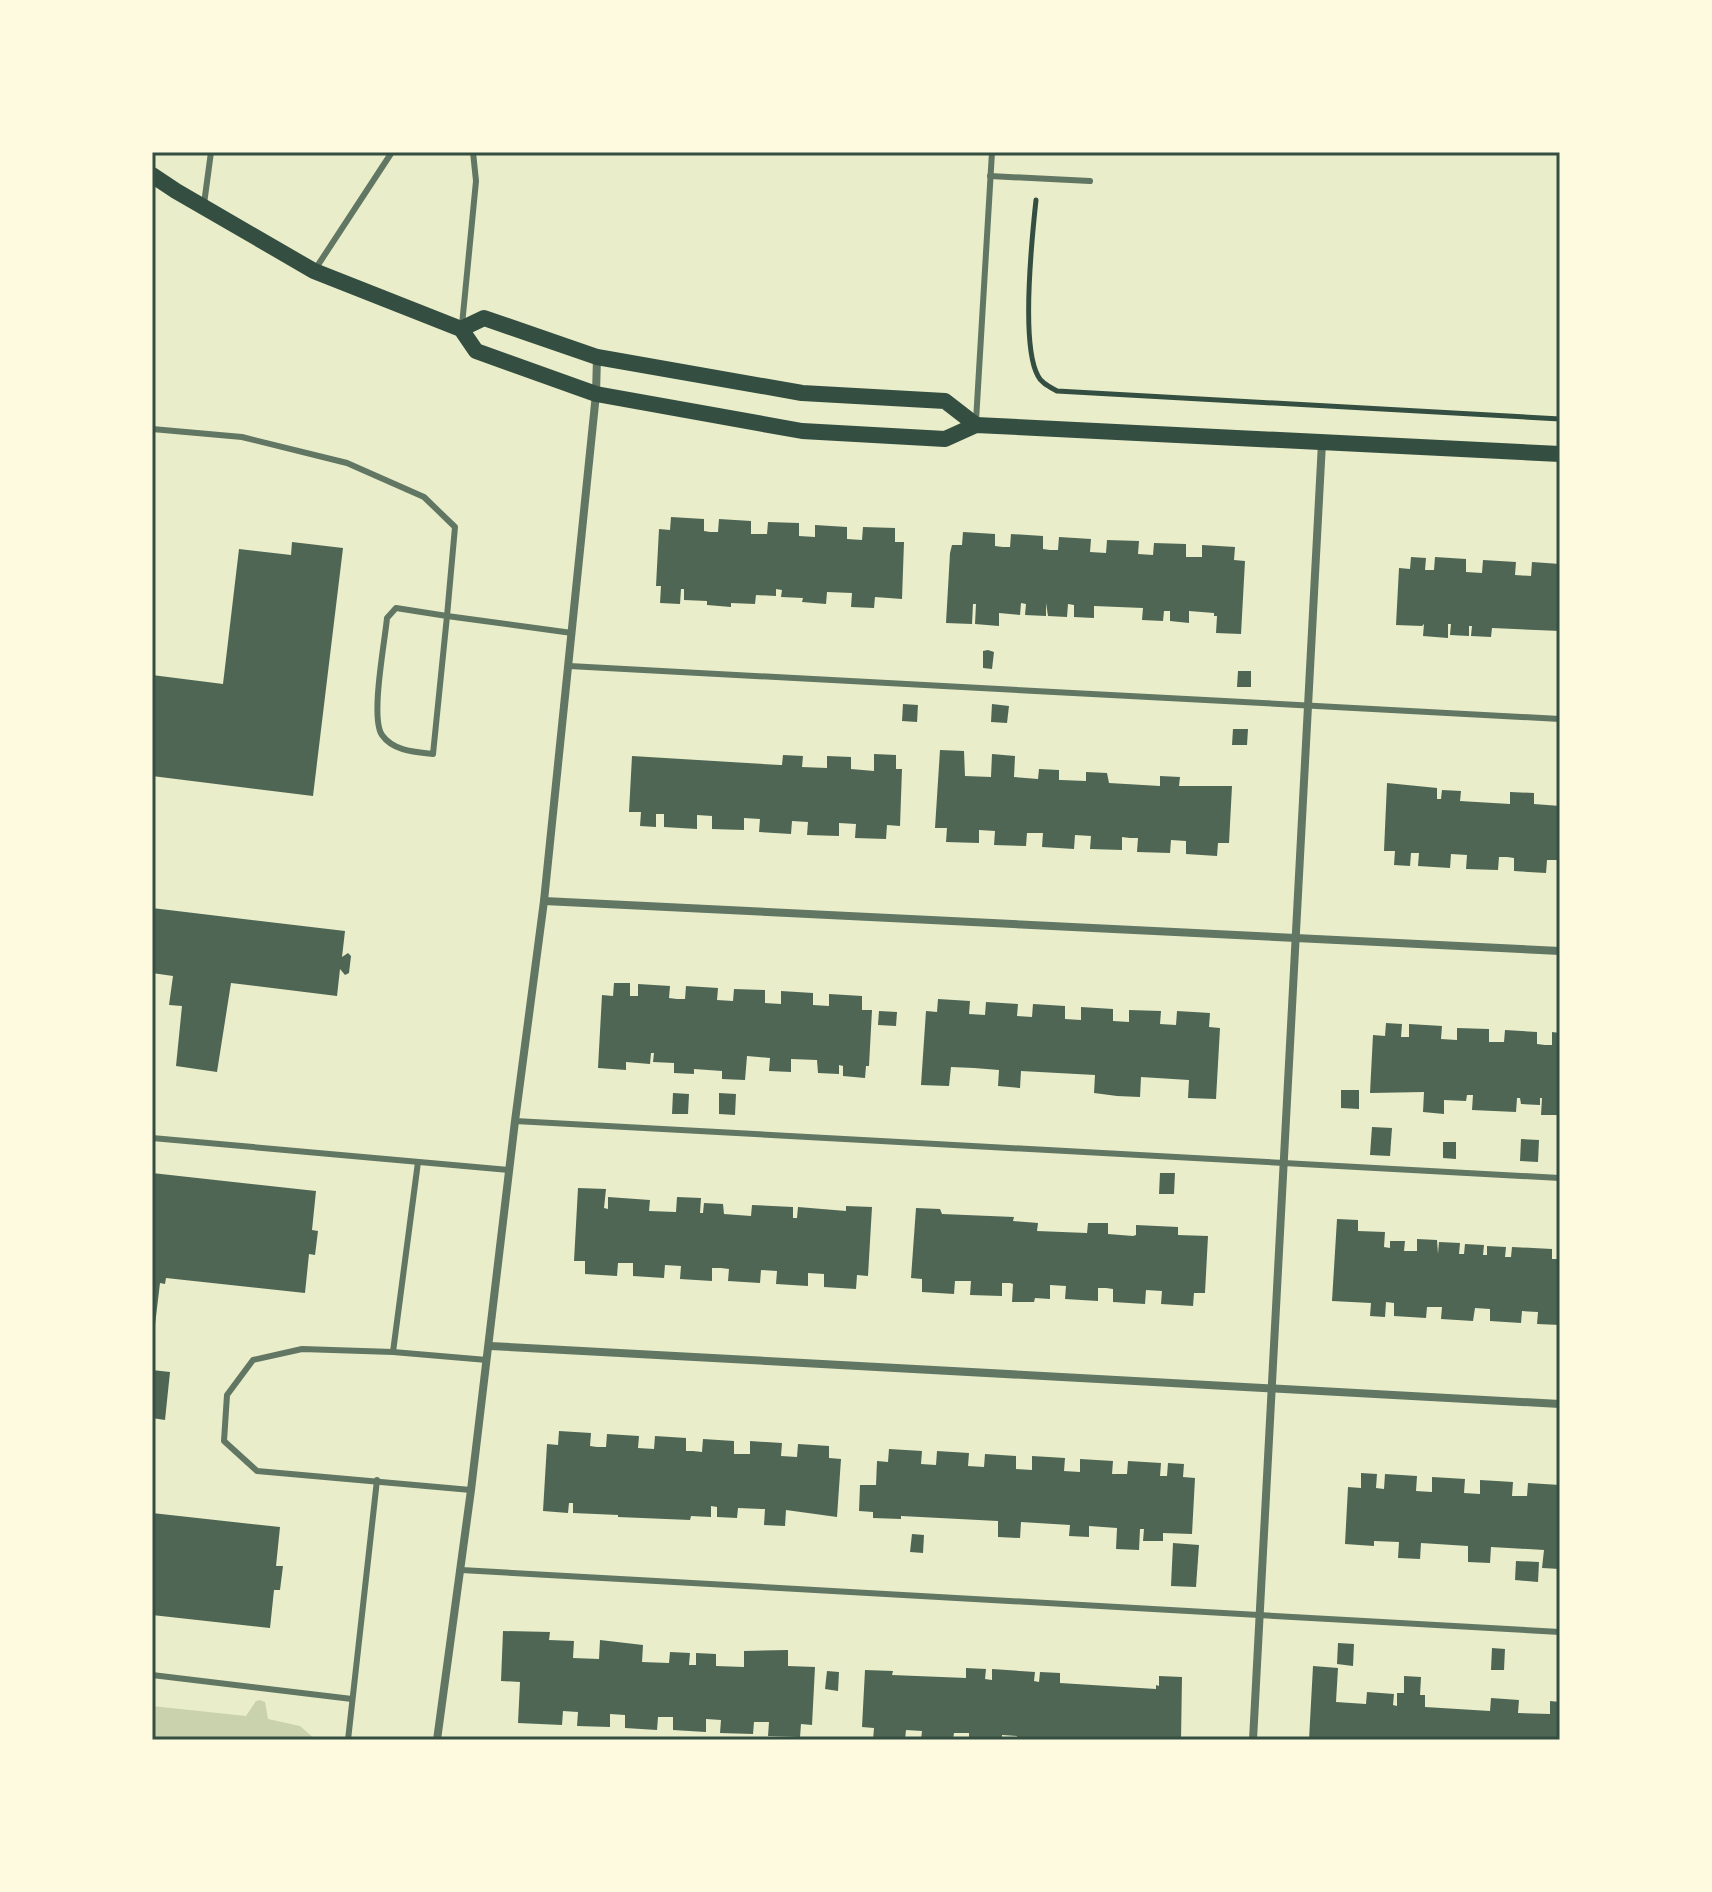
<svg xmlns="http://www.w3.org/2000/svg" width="1712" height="1892" font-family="'Asap Condensed',sans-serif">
<rect width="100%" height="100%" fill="#e9edc9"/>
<polygon fill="#cad2ad" points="260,1700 265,1702 268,1719 300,1726 316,1740 152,1740 152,1706 246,1716 256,1701"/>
<g fill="#4f6655">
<polygon points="671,517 704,519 704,531 710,532 718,532 719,519 751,521 751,534 767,534 768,522 799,523 799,536 815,537 815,525 847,527 847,539 862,540 863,527 895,528 895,542 904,542 902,599 875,597 874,608 851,607 852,593 827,592 826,604 802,602 803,598 781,597 782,590 776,589 776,596 756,595 755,604 731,603 731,607 707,605 707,601 684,600 684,589 681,589 680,604 660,603 661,586 656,586 659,529 670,530"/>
<polygon points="963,532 995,534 995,546 1003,547 1010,547 1011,534 1043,536 1043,549 1050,550 1058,550 1059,537 1091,539 1090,552 1106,553 1107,540 1139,541 1138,554 1153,555 1154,543 1186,544 1186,557 1202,557 1202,545 1235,547 1234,560 1245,561 1241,634 1216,633 1217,616 1214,616 1214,613 1189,611 1189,623 1170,621 1170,611 1164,611 1163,621 1142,620 1143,608 1094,606 1094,618 1074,617 1074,605 1068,604 1067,617 1048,616 1046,603 1046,616 1025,615 1026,604 1021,603 1020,615 999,613 999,626 975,624 976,604 973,604 972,624 946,623 950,553 952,545 962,545"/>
<polygon points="292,542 343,548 313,796 152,776 152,675 223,684 239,549 291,555"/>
<polygon points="1411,557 1426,558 1425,570 1434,570 1435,557 1466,559 1466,572 1482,573 1483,560 1516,562 1515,575 1531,576 1532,562 1560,564 1560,631 1492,628 1491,637 1471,636 1472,626 1469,626 1469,636 1450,635 1451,624 1448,624 1448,638 1423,636 1424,624 1422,626 1396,625 1399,568 1410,569"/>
<polygon points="988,650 994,652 992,669 983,668 983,651"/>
<polygon points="1238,671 1251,671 1251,687 1237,687"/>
<polygon points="903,704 918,705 917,722 902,721"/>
<polygon points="992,704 1009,706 1007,723 991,722"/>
<polygon points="1233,729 1248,729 1247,745 1232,745"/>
<polygon points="940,750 964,751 965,776 991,777 992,754 1015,756 1014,777 1038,779 1039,769 1059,770 1059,780 1061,780 1086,781 1086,772 1107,773 1109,783 1160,786 1160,776 1180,777 1179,786 1232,786 1229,843 1218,843 1217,856 1186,854 1186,841 1171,840 1170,853 1137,852 1138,838 1130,838 1122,837 1122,850 1090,849 1091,836 1075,835 1074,849 1042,847 1043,833 1027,833 1026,846 994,845 995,831 979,830 979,843 946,842 947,828 935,828"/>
<polygon points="874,754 896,755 896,769 902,769 900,826 887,825 886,839 855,838 856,824 839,823 839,836 807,835 808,822 792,821 791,834 759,832 760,819 744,818 744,830 712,829 712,816 697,815 697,829 664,827 664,814 656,814 656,827 640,826 641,812 629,812 632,756 780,765 782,765 783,755 803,756 802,767 827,768 827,756 851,757 851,769 874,771"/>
<polygon points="1387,783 1437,788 1437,799 1441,799 1442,790 1461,791 1460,801 1510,804 1510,792 1534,793 1534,804 1560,806 1560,860 1547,860 1546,873 1514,871 1514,858 1507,857 1499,857 1498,870 1466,869 1467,855 1451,854 1450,868 1418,866 1419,853 1411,853 1410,866 1394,865 1395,851 1384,851"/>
<polygon points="152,908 345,931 342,957 348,953 351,956 349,973 345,975 340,969 337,996 231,983 217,1072 176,1066 182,1006 169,1005 173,976 152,973"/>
<polygon points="614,983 630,983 630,996 638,996 638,984 670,986 669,998 677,999 685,999 686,986 718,988 717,1000 733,1001 734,989 765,990 765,1003 781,1004 781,991 813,993 813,1005 829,1006 829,994 862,996 862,1010 872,1010 869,1066 866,1066 865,1078 843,1076 843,1066 839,1065 839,1074 818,1073 817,1060 791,1059 791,1072 769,1071 770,1058 747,1056 745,1080 722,1079 722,1071 694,1069 694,1074 674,1073 674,1063 653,1062 654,1053 651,1053 650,1064 626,1062 626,1070 598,1068 602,995 613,996"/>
<polygon points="938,999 970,1001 969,1014 985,1015 986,1002 1018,1004 1017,1016 1032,1017 1033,1004 1065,1006 1065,1019 1081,1020 1081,1007 1113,1009 1113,1021 1129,1022 1129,1010 1161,1011 1160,1024 1176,1025 1177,1011 1210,1013 1209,1027 1220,1028 1216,1099 1188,1098 1189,1080 1141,1077 1140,1097 1117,1096 1094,1093 1095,1075 1021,1071 1020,1088 998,1086 999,1070 974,1068 951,1067 949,1086 921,1085 926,1011 937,1012"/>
<polygon points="879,1011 897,1012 896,1026 878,1025"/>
<polygon points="1386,1023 1402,1024 1401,1037 1409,1037 1409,1024 1442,1026 1441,1039 1457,1040 1457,1028 1489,1029 1489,1042 1504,1042 1505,1030 1537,1032 1537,1044 1545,1045 1552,1045 1552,1032 1560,1033 1560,1115 1541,1115 1542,1098 1540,1098 1540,1105 1521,1104 1520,1098 1517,1098 1516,1112 1472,1110 1473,1095 1467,1095 1466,1101 1444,1100 1444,1114 1423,1112 1424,1092 1370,1093 1373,1035 1385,1036"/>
<polygon points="1341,1090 1359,1090 1359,1109 1341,1108"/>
<polygon points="673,1093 689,1094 688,1114 672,1114"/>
<polygon points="719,1093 736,1094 735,1115 719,1114"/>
<polygon points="1372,1127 1392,1128 1390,1156 1370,1155"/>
<polygon points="1521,1139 1539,1140 1538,1162 1520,1161"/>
<polygon points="1443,1142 1456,1142 1456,1159 1443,1158"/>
<polygon points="152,1173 316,1191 312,1230 318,1231 315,1255 309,1254 305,1293 166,1278 165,1284 160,1283 155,1325 152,1325"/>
<polygon points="1160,1173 1175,1173 1174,1194 1159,1194"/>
<polygon points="578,1188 606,1189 604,1208 608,1209 608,1197 650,1200 649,1211 676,1212 677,1197 701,1198 700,1213 703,1213 704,1203 723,1204 724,1214 751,1216 752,1205 793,1207 793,1218 797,1218 798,1207 846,1211 846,1206 872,1207 868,1276 857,1275 856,1289 824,1287 824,1274 808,1273 808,1286 776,1284 777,1271 761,1270 760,1283 728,1281 729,1269 721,1268 712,1268 712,1281 680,1279 681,1266 665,1265 664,1278 633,1276 633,1263 618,1263 617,1276 585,1274 585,1261 574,1261"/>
<polygon points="916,1208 940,1209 942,1214 1014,1217 1013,1221 1038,1223 1037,1231 1087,1233 1088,1223 1108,1223 1108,1234 1133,1236 1136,1235 1136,1225 1178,1227 1178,1235 1208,1236 1205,1293 1194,1293 1193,1306 1161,1304 1162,1291 1146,1290 1145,1304 1113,1302 1113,1289 1106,1288 1098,1288 1098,1301 1065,1299 1066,1286 1050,1285 1050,1299 1035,1298 1034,1302 1012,1302 1013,1284 1010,1283 1002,1283 1002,1296 970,1295 971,1281 955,1281 954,1294 922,1292 922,1279 911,1278"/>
<polygon points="1337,1219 1358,1220 1358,1231 1385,1232 1384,1247 1390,1248 1390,1241 1405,1241 1404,1251 1417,1251 1417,1239 1437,1240 1438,1254 1439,1242 1460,1243 1459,1254 1464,1254 1465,1244 1484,1245 1483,1255 1487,1255 1487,1246 1506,1247 1505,1257 1511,1257 1512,1247 1552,1249 1552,1259 1560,1259 1560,1325 1537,1324 1538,1312 1522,1311 1521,1323 1490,1321 1490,1309 1475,1308 1473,1321 1441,1319 1442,1307 1427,1307 1426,1318 1394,1316 1394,1303 1386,1302 1385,1317 1370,1316 1371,1303 1332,1301"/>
<polygon points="152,1370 170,1372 165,1420 152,1418"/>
<polygon points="559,1431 591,1433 590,1446 597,1447 606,1447 607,1434 639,1436 638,1448 654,1449 655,1436 686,1438 686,1451 693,1451 702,1452 703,1439 734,1441 734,1454 750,1454 750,1441 782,1443 781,1456 797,1457 798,1444 829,1446 829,1458 841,1459 837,1517 786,1510 785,1526 764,1525 765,1509 762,1509 738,1508 737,1518 717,1517 717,1507 711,1506 711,1517 691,1516 690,1520 618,1517 618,1515 573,1513 573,1503 569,1503 568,1513 543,1511 547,1444 558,1445"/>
<polygon points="889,1449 922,1451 921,1464 936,1465 937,1451 969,1453 968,1466 984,1467 985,1454 1016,1456 1016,1469 1032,1470 1032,1456 1065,1458 1064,1471 1080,1472 1080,1459 1113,1461 1112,1474 1127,1474 1128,1461 1161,1463 1160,1476 1167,1476 1168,1463 1184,1464 1183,1477 1195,1478 1192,1534 1163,1533 1163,1541 1143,1541 1144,1529 1140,1529 1139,1550 1116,1549 1117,1528 1089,1526 1089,1537 1069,1536 1070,1525 1021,1522 1020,1538 998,1537 998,1521 901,1516 901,1519 873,1518 873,1512 859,1511 860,1485 876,1485 877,1461 888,1462"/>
<polygon points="1361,1473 1377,1474 1376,1488 1384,1489 1385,1474 1417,1476 1416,1491 1432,1492 1432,1477 1465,1479 1464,1493 1480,1494 1480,1480 1513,1482 1512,1496 1527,1496 1528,1483 1560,1485 1560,1569 1542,1568 1544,1550 1491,1547 1490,1563 1468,1562 1468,1546 1421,1543 1420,1559 1398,1558 1399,1542 1374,1541 1374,1546 1345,1544 1348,1487 1361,1488"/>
<polygon points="152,1513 280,1527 276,1566 283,1566 280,1590 274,1590 270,1628 152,1615"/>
<polygon points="912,1534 924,1535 923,1553 910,1552"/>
<polygon points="1173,1543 1199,1545 1196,1587 1171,1586"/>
<polygon points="1516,1561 1539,1562 1538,1582 1515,1580"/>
<polygon points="503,1631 550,1632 549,1640 574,1641 573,1658 599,1659 600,1640 643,1645 642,1662 669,1663 670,1652 690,1653 689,1665 696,1665 696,1653 716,1654 716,1666 744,1667 744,1651 788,1650 788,1666 815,1667 812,1725 801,1724 800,1737 768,1736 769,1722 754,1722 753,1734 720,1733 721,1720 706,1719 706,1732 673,1730 673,1717 658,1717 657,1730 625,1728 625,1715 610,1714 610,1727 577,1726 578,1712 563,1711 562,1725 518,1723 520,1682 501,1681"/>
<polygon points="1338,1643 1354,1644 1353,1666 1337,1664"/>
<polygon points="1492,1648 1505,1649 1504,1670 1491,1670"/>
<polygon points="1313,1666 1338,1668 1336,1702 1366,1704 1367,1692 1394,1694 1393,1705 1397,1706 1397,1693 1404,1693 1404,1676 1421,1677 1420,1695 1425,1695 1425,1707 1490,1711 1491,1698 1519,1700 1518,1713 1550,1714 1550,1701 1560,1702 1560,1740 1309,1740"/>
<polygon points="966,1668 986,1669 985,1679 992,1680 992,1669 1035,1672 1034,1681 1039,1682 1040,1672 1060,1673 1060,1683 1156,1689 1156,1685 1159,1686 1159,1676 1182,1677 1181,1740 1065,1740 1050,1737 1050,1740 1017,1740 1017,1736 1002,1735 1002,1740 969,1740 969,1733 954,1733 953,1740 921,1740 922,1731 906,1730 905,1740 873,1740 874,1728 862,1727 865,1670 893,1671 892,1675 966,1678"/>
<polygon points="827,1671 839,1672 838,1691 825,1689"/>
</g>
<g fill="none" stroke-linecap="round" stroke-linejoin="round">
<path stroke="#344e41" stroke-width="5" d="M1036,200C1032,237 1021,346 1038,376C1041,383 1050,387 1057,391L1560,419"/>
<g stroke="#617663" stroke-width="6">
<polyline points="990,176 1090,181"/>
<polyline points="204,204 211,152"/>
<polyline points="316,268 392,152"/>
<polyline points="462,325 476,181 473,152"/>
<polyline points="976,421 992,152"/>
<polyline points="152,429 242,437 347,463 424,497 455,527 447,616 572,633"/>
<path d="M396,608L447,616L433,754C415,752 393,751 382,735C370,718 385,641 387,618Z"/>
<polyline points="569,666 1560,719"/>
<polyline points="515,1121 1560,1178"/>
<polyline points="152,1138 509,1170"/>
<polyline points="393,1352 418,1162"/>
<polyline points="471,1490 257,1471 224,1441 227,1395 253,1360 302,1349 393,1352 487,1360"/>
<polyline points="461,1570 1560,1632"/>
<polyline points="152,1675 352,1699"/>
<polyline points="348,1740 377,1480"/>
</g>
<g stroke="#617663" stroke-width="8">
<polyline points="544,901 1560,951"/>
<polyline points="490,1346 1560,1404"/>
<polyline points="437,1740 471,1490 515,1121 544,901 596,394 597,357"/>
<polyline points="1253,1740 1322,443"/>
</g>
<g stroke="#344e41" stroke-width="16">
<polyline points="152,175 176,191 314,271 461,329 476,351 596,394 802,431 945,439 976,425 1560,454"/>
<polyline points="461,329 484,318 597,357 802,393 945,401 976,425"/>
</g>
</g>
<rect width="1712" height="1892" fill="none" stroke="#fefae0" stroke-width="308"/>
<rect x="154" y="154" width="1404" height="1584" fill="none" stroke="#344e41" stroke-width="3"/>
</svg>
